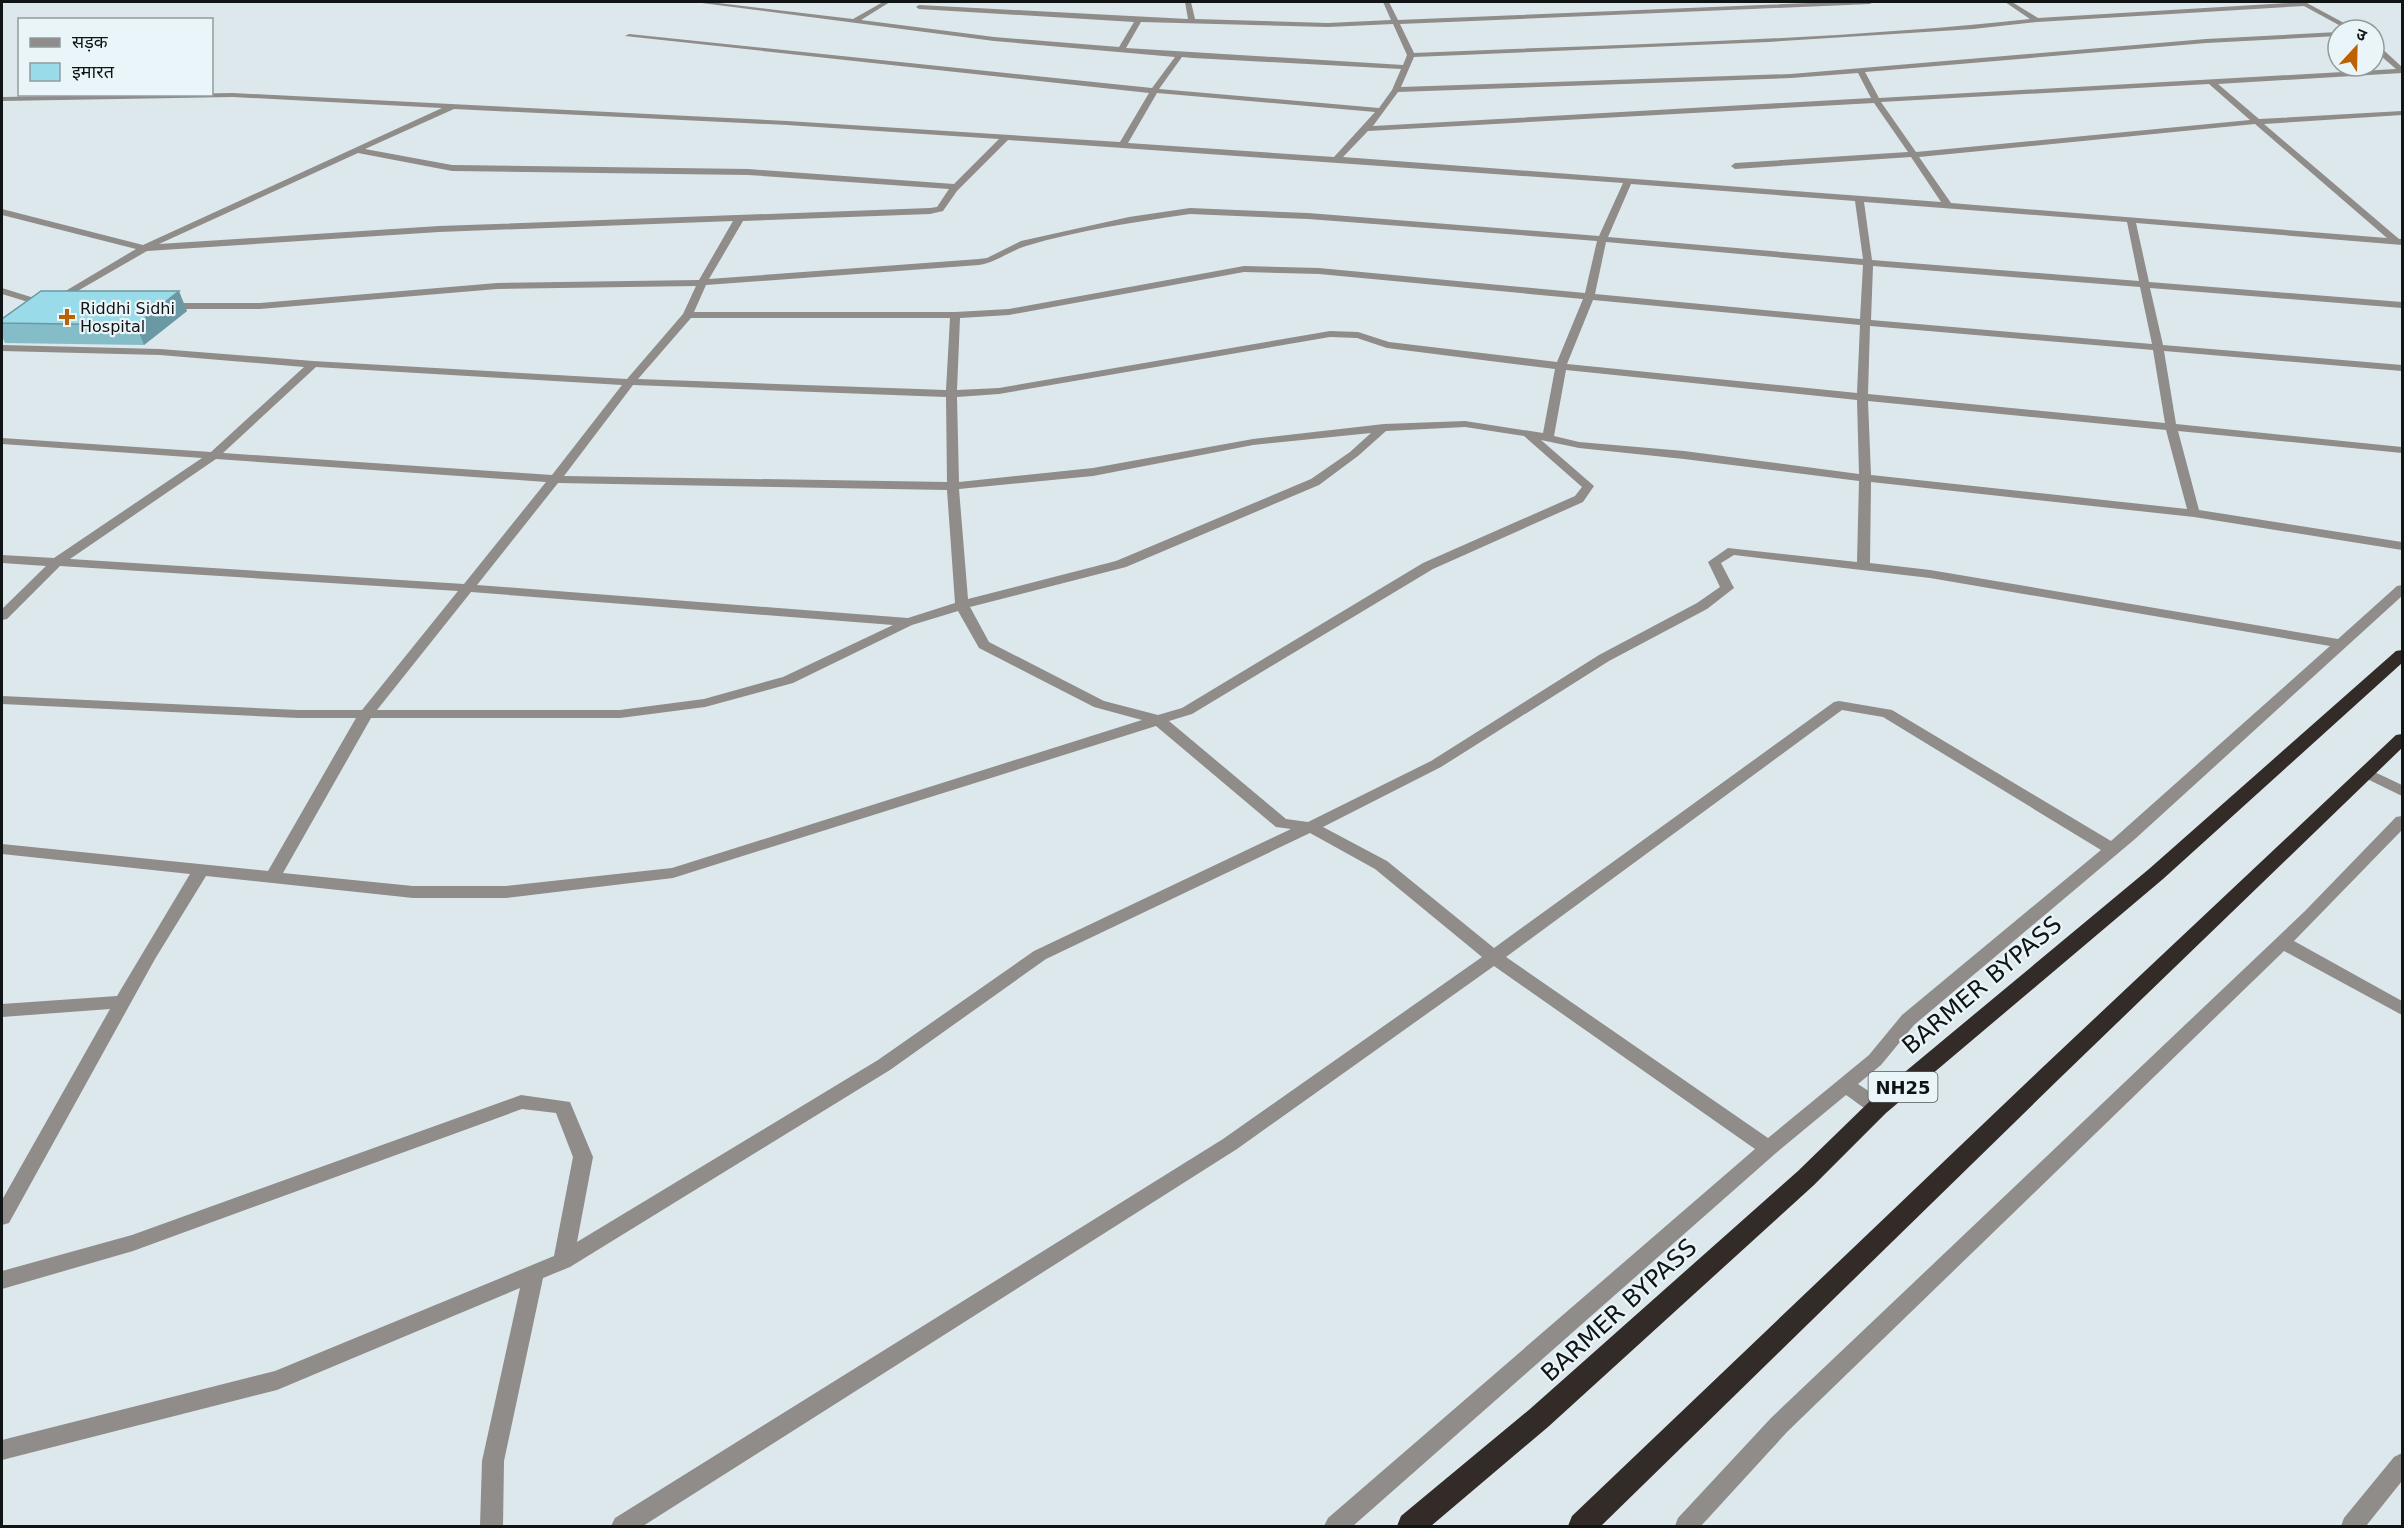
<svg xmlns="http://www.w3.org/2000/svg" width="2404" height="1528" font-family="'DejaVu Sans','Noto Sans Devanagari',sans-serif">
<rect width="100%" height="100%" fill="#dce8eb"/>
<g fill="none" stroke-linecap="round" stroke-linejoin="round">
<g fill="#8f8c89" fill-rule="evenodd">
<path d="M694,2H710L853,19L883,2H890L861,20L994,37L1119,47L1134,22L919,9L916,7L919,5L1188,19L1185,2H1191L1195,19L1328,23L1391,20L1383,2H1389L1398,20L1833,2H1873L1870,4L1400,24L1414,53C1619,44 1826,41 2030,19L2005,2H2012L2038,18L2305,2L2357,30H2348L2304,6L2037,22L1973,29L1768,42L1414,57L1401,87L1791,74L2206,39L2338,32V36L2206,43L1865,72L1879,98L2396,69L2374,50V44H2377L2402,67V73L2218,84L2259,119L2402,111V115L2264,124L2399,239H2402V245L2136,223L2149,282L2402,302V308L2150,288L2163,345L2402,365V371L2164,351L2176,424L2402,447V453L2178,431L2199,510L2402,542V550L2194,517L1871,482L1870,563L1930,570L2338,639L2397,586L2402,585V596L2135,839L1914,1025L1881,1065L1858,1084L1885,1102L1887,1107L1885,1112C1871,1117 1857,1102 1846,1095L1776,1153L1353,1526H1324L1328,1518L1755,1149L1494,966L1237,1149L643,1526H611L615,1518L1223,1139L1482,957L1375,869L1310,833L1046,959L890,1070L570,1267L543,1278L504,1461L503,1526H480L482,1461L520,1288L277,1390L2,1460V1440L275,1371L554,1256L573,1157L556,1113L522,1109L133,1251L2,1289V1271L132,1235L521,1095L570,1102L593,1157L577,1242L878,1060L1034,951L1291,829L1276,827L1156,726L673,878L506,898H413L206,876L155,959L9,1223L2,1225V1200L110,1009L2,1017V1004L117,996L190,874L2,854V844L268,871L356,718H298L2,704V696L298,710H362L458,591L60,566L7,619L2,620V609L46,566L2,563V555L54,558L202,458L2,444V438L211,452L304,367L160,355L2,351V345L160,349L313,361L627,379L683,314L696,286L497,289L260,309H165L160,306L165,303H260L497,283L699,280L733,221L439,232L147,251L48,308L2,294V288L47,302L136,249L2,215V209L143,245L442,108L233,97L2,101V97L233,93L787,121L1120,142L1149,93L625,36L629,34L1152,88L1175,57L994,41ZM1141,22L1328,27L1393,24L1407,55L1403,65L1126,48ZM1182,57L1193,58L1401,69L1392,90L1379,108L1159,89ZM1858,73L1871,98L1373,126L1398,92L1791,78ZM2209,84L2250,120L1916,152L1881,102ZM1157,93L1375,112L1334,157L1128,143ZM1874,103L1908,152L1735,163L1731,166L1735,169L1911,157L1941,202L1343,157L1368,131ZM454,109L787,125L999,139L954,184L748,169L452,165L365,149ZM2255,124L2387,238L1951,203L1919,157ZM1008,140L1623,183L1599,236L1308,213L1190,208L1129,217L1021,241L987,258L979,259L709,279L743,221L930,214L943,211L957,191ZM358,153L452,171L748,175L949,189L937,207L930,208L439,226L159,244ZM1631,184L1855,201L1863,259L1608,237ZM1864,202L2127,222L2139,281L1872,260ZM1190,214L1308,219L1597,241L1585,293L1319,268L1244,266L1009,309L955,312H694L706,285L979,265C997,262 1009,251 1026,246C1079,230 1135,222 1190,214ZM1606,242L1863,265L1860,319L1595,294ZM1873,266L2140,287L2152,344L1871,320ZM1244,272L1319,274L1583,299L1557,362L1389,342L1358,332L1330,331L999,388L957,390L960,318L1009,315ZM1593,300L1860,325L1857,393L1567,364ZM691,318H950L946,390L638,379ZM1870,326L2153,350L2165,423L1868,394ZM1330,337L1357,338L1387,348L1555,369L1543,433L1465,421L1384,424L1253,439L1093,468L959,482L957,397L999,394ZM316,367L622,385L552,475L223,453ZM1566,370L1857,400L1859,474L1684,451L1579,442L1554,436ZM633,385L946,397L947,482L564,476ZM1868,401L2166,430L2187,509L1871,475ZM1465,427L1524,436L1582,487L1575,496L1423,563L1182,708L1158,715L1104,701L989,642L970,607L1126,567L1319,485L1358,456L1386,431ZM1371,433L1350,452L1311,479L1116,561L968,599L959,489L1093,476L1253,445ZM1541,440L1579,448L1684,459L1859,481L1857,562L1728,548L1708,562L1720,587L1697,603L1599,655L1431,761L1308,822L1286,819L1169,721L1192,714L1433,569L1583,502L1594,486ZM216,459L546,482L464,584L70,559ZM558,483L947,490L955,603L908,618L477,585ZM1734,555L1930,578L2330,646L2111,841L1892,710L1839,701L1834,702L1494,948L1387,861L1323,827L1441,767L1609,661L1707,609L1734,588L1721,563ZM471,592L893,625L783,677L704,699L620,710H377ZM958,611L979,648L1094,707L1142,720L672,868L506,886H413L283,873L371,718H620L705,707L793,683L912,625ZM1842,710L1883,717L2101,850L1902,1015L1869,1055L1768,1138L1506,957Z"/>
<polygon points="2366,768 2402,785 2402,796 2361,776 2358,773"/>
<polygon points="2402,816 2402,830 2294,941 2402,1001 2402,1015 2284,951 1787,1432 1701,1526 1675,1526 1678,1518 1771,1418 2305,911 2396,817"/>
<polygon points="2402,1453 2402,1481 2366,1526 2341,1526 2344,1518 2394,1457"/>
</g>
<g fill="#322b27" fill-rule="evenodd">
<polygon points="2402,650 2402,663 2163,879 1886,1113 1814,1185 1548,1427 1431,1526 1397,1526 1401,1516 1530,1409 1798,1171 1870,1101 2149,869 2396,651"/>
<polygon points="2402,734 2402,748 2060,1078 1601,1526 1568,1526 1572,1516 2044,1066 2396,735"/>
</g>
</g>
<polygon fill="#84bcc8" points="187,311 144,345 5,343 2,336 2,319"/>
<polygon fill="#6b99a3" points="179,291 187,311 144,345 136,325"/>
<polygon fill="#99dbe9" stroke="#6b99a3" stroke-width="1.5" points="41,291 179,291 136,325 2,323 2,319"/>
<path fill="#bc6202" stroke="#e9f5f8" stroke-width="2" d="M64 308h6v6h6v6h-6v6h-6v-6h-6v-6h6z"/>
<g text-anchor="middle" dominant-baseline="central" stroke-width="4.5" stroke-linejoin="round" paint-order="stroke">
<g font-size="16" fill="#101415" stroke="#e9f5f8" text-anchor="start">
<text x="80" y="308">Riddhi Sidhi<tspan x="80" dy="18">Hospital</tspan></text>
</g>
<rect fill="#e9f5f8" stroke="#515859" stroke-width="1.5" x="1868.5" y="1072" width="69" height="30" rx="4.5"/>
<g font-size="18" font-weight="bold" fill="#101415">
<text x="1903" y="1087">NH25</text>
</g>
<g font-size="24" fill="#101415" stroke="#e9f5f8">
<text transform="translate(1982 985) rotate(-40)">BARMER BYPASS</text>
<text transform="translate(1619 1310) rotate(-42)">BARMER BYPASS</text>
</g>
</g>
<rect width="2404" height="1528" fill="none" stroke="#101415" stroke-width="6"/>
<rect x="18" y="18" width="195" height="78" fill="#e9f5f8" stroke="#929b9d" stroke-width="1.5"/>
<rect x="30" y="38" width="30" height="9" fill="#8f8c89" stroke="#929b9d" stroke-width="1.5"/>
<text x="72" y="48" font-size="18" fill="#101415">सड़क</text>
<rect x="30" y="63" width="30" height="18" fill="#99dbe9" stroke="#929b9d" stroke-width="1.5"/>
<text x="72" y="78" font-size="18" fill="#101415">इमारत</text>
<g transform="translate(2356 48) rotate(22)"><circle r="28" fill="#e9f5f8" stroke="#929b9d" stroke-width="1.5"/>
<path d="M0-4.5L10 22L0 15L-10 22Z" fill="#bc6202"/>
<text y="-9" font-size="16" font-weight="bold" text-anchor="middle" fill="#101415">उ</text>
</g>
</svg>
